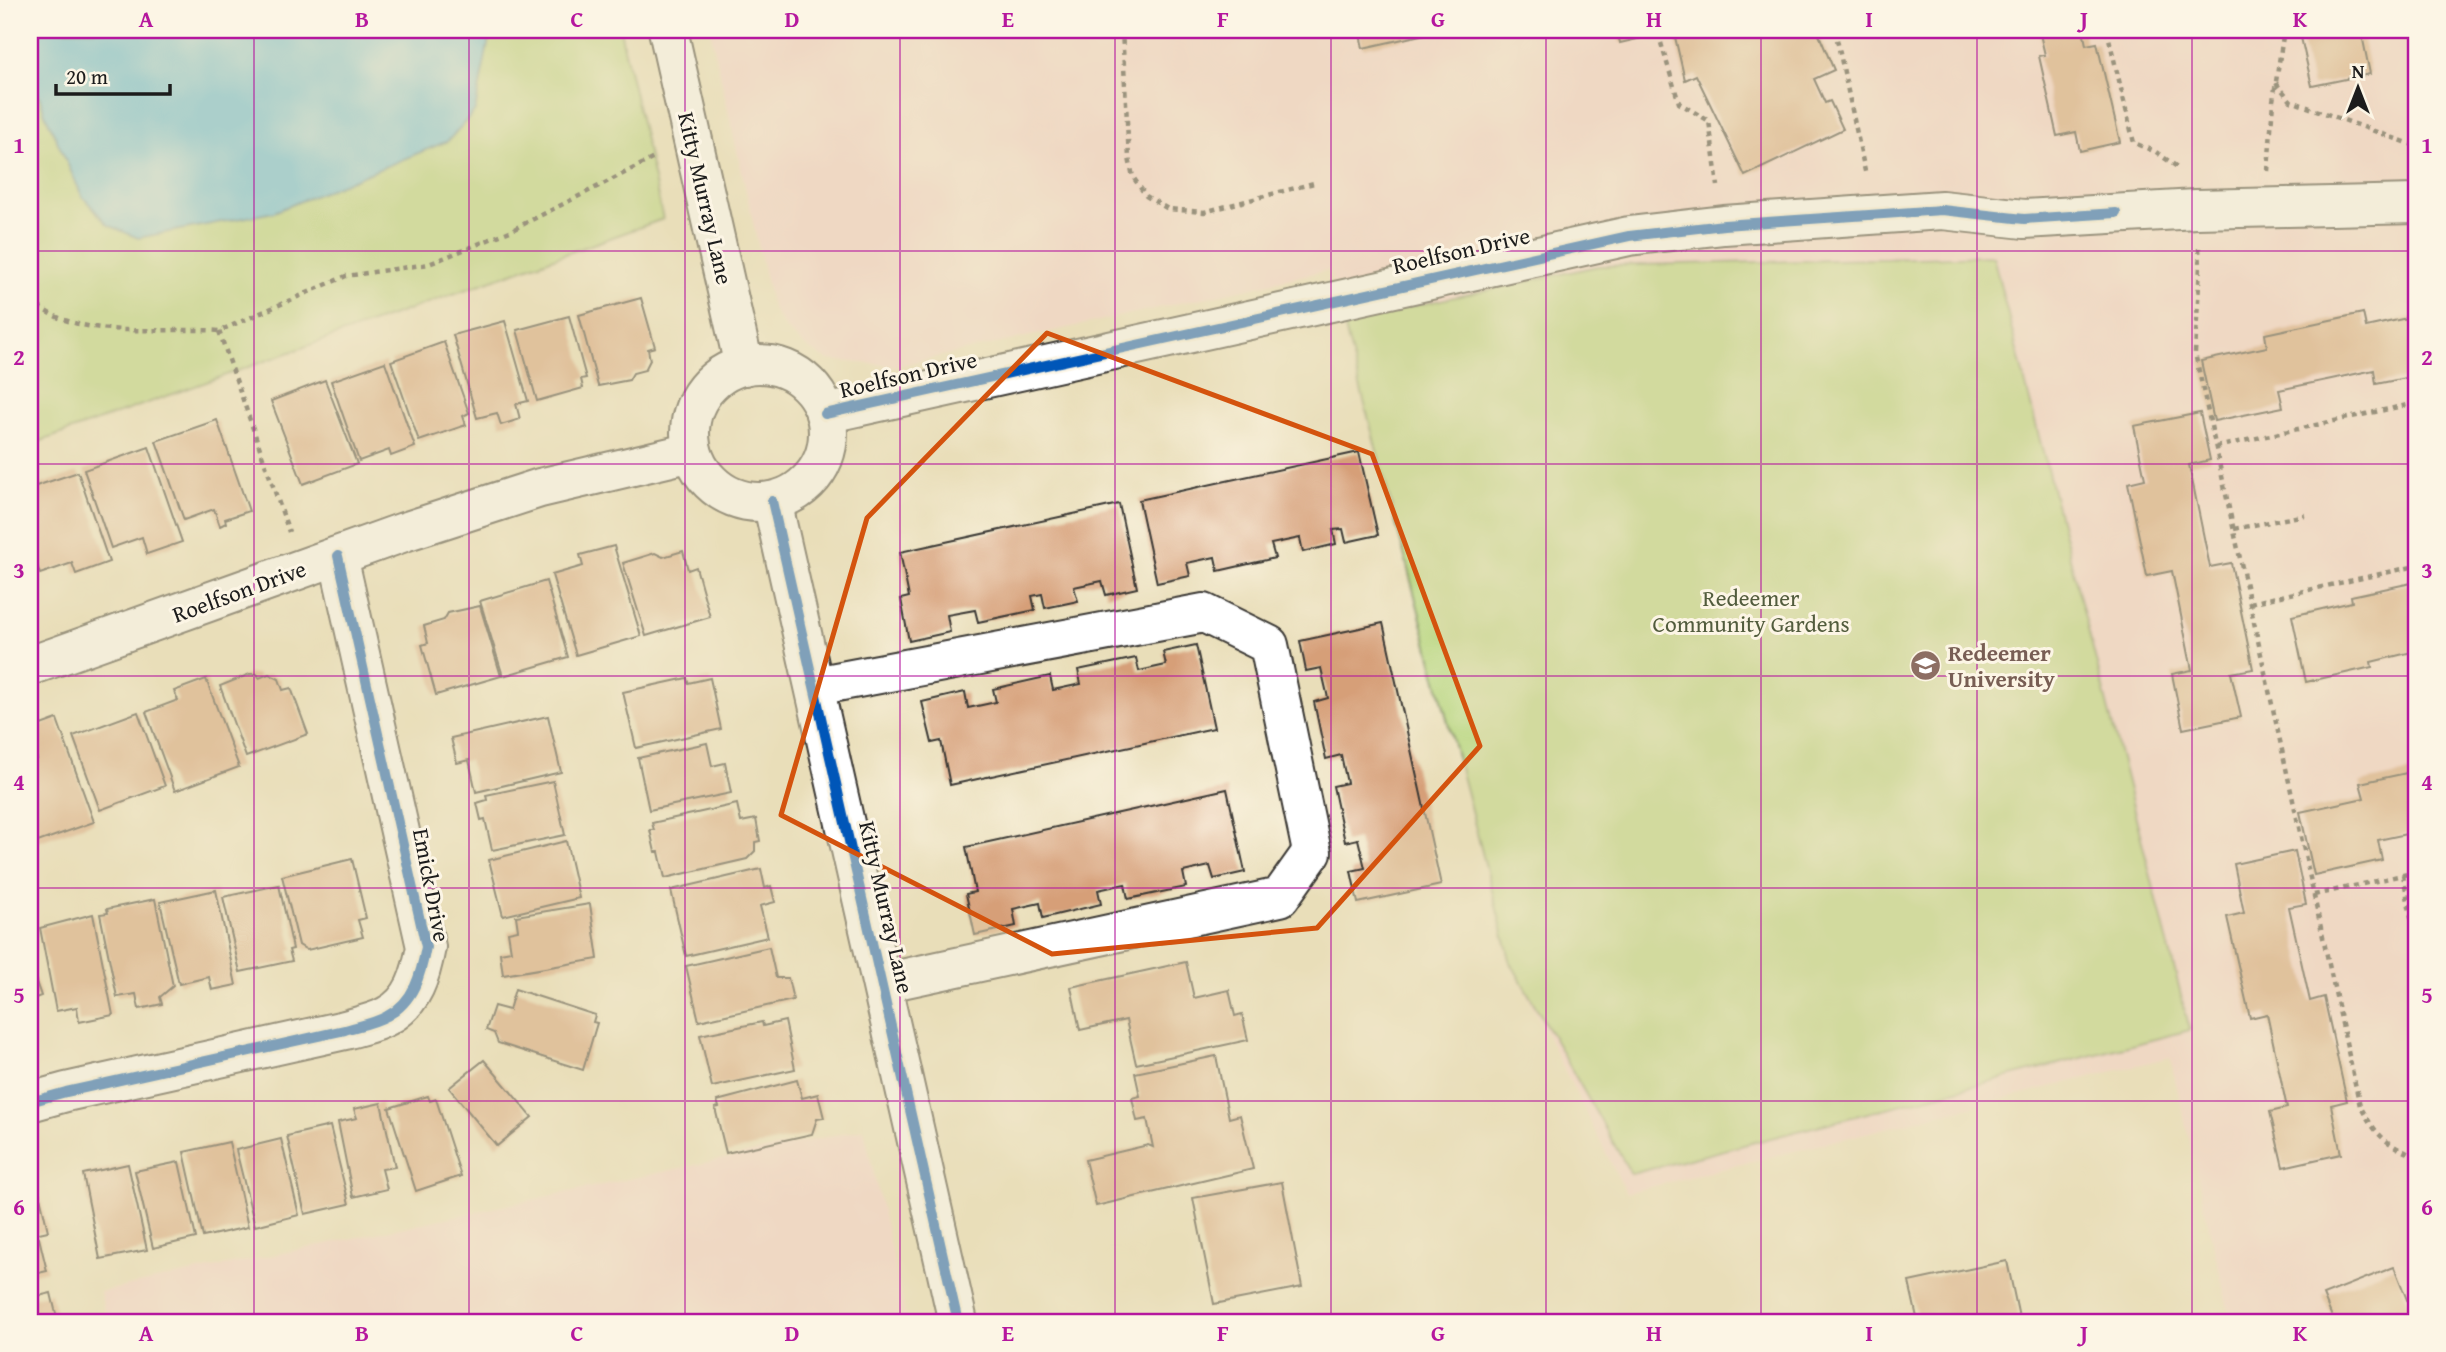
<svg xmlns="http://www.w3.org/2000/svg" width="2446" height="1352" font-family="'Gentium Book Plus',serif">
<rect width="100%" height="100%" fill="#fcf5e5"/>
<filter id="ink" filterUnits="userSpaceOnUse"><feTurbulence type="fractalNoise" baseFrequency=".0143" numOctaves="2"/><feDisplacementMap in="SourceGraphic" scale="14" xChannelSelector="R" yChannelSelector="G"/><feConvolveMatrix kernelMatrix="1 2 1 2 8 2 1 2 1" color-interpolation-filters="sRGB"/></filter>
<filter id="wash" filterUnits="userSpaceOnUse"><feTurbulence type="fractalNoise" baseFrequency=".00686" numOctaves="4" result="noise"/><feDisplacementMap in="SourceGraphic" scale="28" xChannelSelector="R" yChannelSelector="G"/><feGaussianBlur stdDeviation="1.57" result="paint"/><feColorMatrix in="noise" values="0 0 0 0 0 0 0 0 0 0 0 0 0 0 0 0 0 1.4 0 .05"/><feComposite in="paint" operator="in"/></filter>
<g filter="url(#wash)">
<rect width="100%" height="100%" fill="#e9deb9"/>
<g fill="#f7d0cf">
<polygon points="710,30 2416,30 2416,1322 2231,1322 2170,1057 1626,1193 1511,963 1329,270 896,366 828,360 806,347 785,328 772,307"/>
<polygon points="864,1129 907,1322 107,1322 100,1292"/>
</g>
<g fill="#b5d47b" stroke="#68784c" stroke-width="2">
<polygon points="30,30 620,30 663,219 30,445"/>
<polygon points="1993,256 2190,1030 1631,1174 1511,963 1343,321 1598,266"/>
</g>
<polygon fill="#61bddf" stroke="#3e6c7e" stroke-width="2" points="30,30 490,30 490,34 475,111 448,141 274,212 138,238 108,225 82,196 45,114 30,68"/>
<g id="blocks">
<g fill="#d69f78">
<polygon points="1359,30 1439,30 1439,31 1363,48"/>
<polygon points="1617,30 1644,30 1646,37 1620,43"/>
<polygon points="1679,30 1817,30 1834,70 1814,79 1825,103 1830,101 1843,129 1745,176 1696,75 1685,80 1675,37 1680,36"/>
<polygon points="2039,30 2083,30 2086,45 2097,43 2120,142 2080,151 2076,132 2057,136 2039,56 2045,55"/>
<polygon points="2314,30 2361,30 2370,74 2312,86 2300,33"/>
<polygon points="641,298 655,347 648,349 650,360 645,370 633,373 629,380 598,386 579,315"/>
<polygon points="2363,313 2366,327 2416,316 2416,376 2376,384 2374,370 2279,390 2283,407 2214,421 2201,361 2267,347 2265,334"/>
<polygon points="569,316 586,378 581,379 583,388 537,401 517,330"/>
<polygon points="505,321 528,401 516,404 520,419 501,425 497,413 477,418 453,335"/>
<polygon points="444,342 469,413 463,416 466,425 419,441 391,361"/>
<polygon points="385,362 415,447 391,456 389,450 359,461 331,381"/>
<polygon points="325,380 357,464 303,484 271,401"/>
<polygon points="2200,413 2210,460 2189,465 2210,567 2231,563 2253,669 2231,673 2241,717 2183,729 2172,674 2192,670 2172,571 2147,576 2128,483 2145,479 2134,426"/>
<polygon points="217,420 249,511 225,519 226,523 220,526 214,509 184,520 156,441"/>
<polygon points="149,447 182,542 147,554 142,537 111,548 84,470"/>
<polygon points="1359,452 1378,535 1346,542 1343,529 1333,530 1336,544 1303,552 1300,538 1271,544 1275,558 1218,571 1215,557 1187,563 1190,576 1157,583 1139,500"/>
<polygon points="78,472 109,562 76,574 72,563 40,574 30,545 30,488"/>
<polygon points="1119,504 1137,588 1106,595 1102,581 1074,587 1078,601 1045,608 1042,594 1032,596 1035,610 978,622 975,610 947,615 950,632 909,641 901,599 909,597 900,552"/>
<polygon points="614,546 641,636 576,655 552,575 583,566 580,555"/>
<polygon points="683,551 688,570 696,567 710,617 646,636 623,563 655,553 663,557"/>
<polygon points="546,581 568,657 503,676 480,601"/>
<polygon points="2416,582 2416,651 2371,662 2372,667 2306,682 2292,616 2352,602 2351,596"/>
<polygon points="480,606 501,676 436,695 422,645 428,643 424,626 444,620 448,613"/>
<polygon points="1383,623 1441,885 1358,903 1351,871 1365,868 1358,839 1345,842 1333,786 1347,783 1341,755 1326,759 1314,702 1328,698 1321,668 1306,671 1300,641"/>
<polygon points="1196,645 1214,728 950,785 941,741 932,743 922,702 965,692 968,708 996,702 993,689 1050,676 1053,690 1081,684 1078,670 1136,658 1139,671 1166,665 1163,652"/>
<polygon points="250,674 257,674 259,678 269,674 279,679 283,690 291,688 308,734 246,757 220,686"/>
<polygon points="687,678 688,683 710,678 721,729 636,748 623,692"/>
<polygon points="206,679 239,767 175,791 146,712 178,700 174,691"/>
<polygon points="138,712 165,786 100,810 73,736"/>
<polygon points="548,716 561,772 476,792 469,760 457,763 451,738"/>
<polygon points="57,719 94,822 35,843 30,827 30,761 37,759 30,738 30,729"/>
<polygon points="707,743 712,766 725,763 731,793 649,810 638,758"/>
<polygon points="2416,771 2416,832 2378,840 2382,860 2314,875 2300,812 2364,798 2360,783"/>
<polygon points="553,781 565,835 492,850 485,819 481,820 477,803 487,800 486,795"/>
<polygon points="1227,789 1245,872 1214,879 1210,866 1183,872 1186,887 1128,899 1125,884 1098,890 1101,904 1043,918 1040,903 1013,909 1016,926 975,935 966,894 975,892 966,847"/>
<polygon points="737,804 741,822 756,819 760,841 755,842 755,851 747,859 665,878 659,852 655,852 650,830 654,830 652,823"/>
<polygon points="566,841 579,898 503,916 489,860"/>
<polygon points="2295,851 2306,904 2289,907 2310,1001 2324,997 2347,1101 2331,1105 2341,1154 2283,1167 2270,1112 2287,1108 2267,1014 2250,1018 2227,917 2244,913 2234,864"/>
<polygon points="352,859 366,918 358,920 363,937 307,950 299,945 282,876"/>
<polygon points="761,869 765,888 771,886 775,902 760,906 768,937 686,956 671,890"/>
<polygon points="279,885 293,949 289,950 292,961 240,972 223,897"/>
<polygon points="216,890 236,985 212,990 209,977 179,984 160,902"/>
<polygon points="155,899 173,986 160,997 162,1004 139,1009 136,994 117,997 100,914 108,913 107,909"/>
<polygon points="590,904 598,959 503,975 500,953 511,951 508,932 518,930 516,916"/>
<polygon points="93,914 113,1015 79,1022 77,1007 56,1011 40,928"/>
<polygon points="769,947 776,978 788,978 793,1000 699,1021 686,966"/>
<polygon points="1186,962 1194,998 1229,990 1235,1016 1242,1014 1248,1040 1136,1064 1126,1020 1080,1030 1071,987"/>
<polygon points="30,965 41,996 30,1000"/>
<polygon points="515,989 595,1015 593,1022 597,1023 583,1070 498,1043 494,1033 486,1030 494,1006 509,1010"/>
<polygon points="785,1021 795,1069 712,1087 700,1035 762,1022 763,1026"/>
<polygon points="1216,1056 1229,1118 1240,1115 1253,1169 1096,1206 1085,1160 1148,1145 1153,1147 1147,1119 1137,1121 1132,1098 1140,1096 1135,1073"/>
<polygon points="484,1060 532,1117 497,1146 449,1088"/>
<polygon points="797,1080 802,1098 818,1094 824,1118 817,1119 812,1134 726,1153 715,1108 719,1107 717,1101"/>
<polygon points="428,1096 430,1101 436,1099 461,1176 416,1191 389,1108"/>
<polygon points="381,1103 395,1167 382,1169 387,1189 353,1197 338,1122 357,1118 354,1109"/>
<polygon points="330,1126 349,1204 305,1214 287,1136"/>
<polygon points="281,1139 299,1215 255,1226 236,1150"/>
<polygon points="229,1142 248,1227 203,1237 184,1152"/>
<polygon points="179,1162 196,1238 153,1248 135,1171"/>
<polygon points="128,1164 147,1250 100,1259 83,1174"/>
<polygon points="1282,1182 1302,1287 1214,1304 1193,1198"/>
<polygon points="38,1188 48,1231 30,1235 30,1190"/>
<polygon points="39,1238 47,1271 30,1275 30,1240"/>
<polygon points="2007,1261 2020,1322 1918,1322 1909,1282"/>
<polygon points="2394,1267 2415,1320 2410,1322 2334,1322 2323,1295"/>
<polygon points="51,1293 58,1322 30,1322 30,1298"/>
</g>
</g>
</g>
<g filter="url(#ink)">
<use href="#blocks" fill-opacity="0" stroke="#3b3934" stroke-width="2"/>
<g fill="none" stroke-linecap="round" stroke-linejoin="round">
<defs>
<g id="minor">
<polyline points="668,30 744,366"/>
<circle cx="759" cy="433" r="69"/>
<polyline points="825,414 1629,236 1724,225 1942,210 2024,219 2196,209 2416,204"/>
<polyline points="772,501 958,1322"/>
<polyline points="30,666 404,532 540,488 692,452"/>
<polyline points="815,686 1204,613 1269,645 1312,852 1280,897 883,983"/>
<path d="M30,1102L66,1092L345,1030C358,1026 375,1023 387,1016C414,1002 421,974 426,947L338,556"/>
</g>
</defs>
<use href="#minor" stroke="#3b3934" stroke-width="42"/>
<g stroke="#3b3934" stroke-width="4.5" stroke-dasharray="5 5" stroke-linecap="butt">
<polyline points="1122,30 1129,158 1133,177 1146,196 1168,209 1204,212 1314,183"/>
<polyline points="1835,30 1866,176"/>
<polyline points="2107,30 2134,143 2156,152 2180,169"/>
<polyline points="1661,43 1679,103 1709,121 1718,186"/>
<polyline points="2276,83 2291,101 2416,146"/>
<polyline points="2268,171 2273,101 2284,30"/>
<path d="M2199,248L2200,266L2195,353L2360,1106C2377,1136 2384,1143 2416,1157"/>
<path d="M30,300C79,343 160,326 219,331L346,276L429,264L510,231L654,158"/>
<polyline points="219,331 289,532"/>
<polyline points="2216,447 2416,403"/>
<polyline points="2234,529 2305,515"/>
<polyline points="2250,603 2416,566"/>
<polyline points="2403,875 2414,932"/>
<polyline points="2314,895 2416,872"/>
</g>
<use href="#minor" stroke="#fff" stroke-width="38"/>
<defs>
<g id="cycleway">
<polyline points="825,414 1629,236 1724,225 1942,210 2024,219 2116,213"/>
<polyline points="772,501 958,1322"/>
<path d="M30,1102L66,1092L345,1030C358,1026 375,1023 387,1016C414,1002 421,974 426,947L338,556"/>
</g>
</defs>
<use href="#cycleway" stroke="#fcf5e5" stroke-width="15"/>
<use href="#cycleway" stroke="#0057b8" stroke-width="10"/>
</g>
</g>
<path d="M0 0H2446V1352H0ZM1047,333L1372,454L1480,746L1317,928L1052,954L781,815L867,518Z" fill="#e9deb9" fill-opacity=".55" fill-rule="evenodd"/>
<path fill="none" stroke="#d4530e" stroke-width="5" stroke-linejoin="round" d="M1047,333L1372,454L1480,746L1317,928L1052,954L781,815L867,518Z"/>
<path fill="none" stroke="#b5179e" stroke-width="2" stroke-opacity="0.55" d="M254,30V1322M469,30V1322M685,30V1322M900,30V1322M1115,30V1322M1331,30V1322M1546,30V1322M1761,30V1322M1977,30V1322M2192,30V1322M30,251H2416M30,464H2416M30,676H2416M30,888H2416M30,1101H2416"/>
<defs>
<symbol id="university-disc" viewBox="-11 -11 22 22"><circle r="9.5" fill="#8d6e63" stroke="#fcf5e5"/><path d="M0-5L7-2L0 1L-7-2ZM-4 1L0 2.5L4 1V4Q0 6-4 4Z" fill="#fff"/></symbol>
</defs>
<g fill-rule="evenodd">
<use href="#university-disc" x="1908" y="648" width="35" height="35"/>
</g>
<g text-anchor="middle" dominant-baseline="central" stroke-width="6" stroke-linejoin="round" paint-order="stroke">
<g font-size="23" fill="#1c1c1c" stroke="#fcf5e5">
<text transform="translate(706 198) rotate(77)">Kitty Murray Lane</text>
<text transform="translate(1461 250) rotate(-13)">Roelfson Drive</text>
<text transform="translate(908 374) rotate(-13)">Roelfson Drive</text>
<text transform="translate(239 591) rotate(-20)">Roelfson Drive</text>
<text transform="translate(432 885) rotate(79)">Emick Drive</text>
<text transform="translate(887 907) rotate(77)">Kitty Murray Lane</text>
</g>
<g font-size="23" fill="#525c3d" stroke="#fcf5e5">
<text x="1751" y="597">Redeemer<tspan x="1751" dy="26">Community Gardens</tspan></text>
</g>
<g font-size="23" font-weight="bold" fill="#785e54" stroke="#fcf5e5" text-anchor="start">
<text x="1948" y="652">Redeemer<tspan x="1948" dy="26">University</tspan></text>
</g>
</g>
<rect width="2446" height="1352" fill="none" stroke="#fcf5e5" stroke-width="77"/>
<g transform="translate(2358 88)" stroke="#fcf5e5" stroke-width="5" paint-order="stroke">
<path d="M0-5L12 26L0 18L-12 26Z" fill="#1c1c1c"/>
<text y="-10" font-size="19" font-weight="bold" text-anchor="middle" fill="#1c1c1c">N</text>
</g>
<path d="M56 84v10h114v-10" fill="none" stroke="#1c1c1c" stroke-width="3.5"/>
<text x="66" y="84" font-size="21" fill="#1c1c1c" stroke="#fcf5e5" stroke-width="5" paint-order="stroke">20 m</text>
<rect x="38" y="38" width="2370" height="1276" fill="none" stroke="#b5179e" stroke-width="2.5"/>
<g font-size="23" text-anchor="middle" font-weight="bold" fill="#b5179e">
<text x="146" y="27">A</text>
<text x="362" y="27">B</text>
<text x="577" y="27">C</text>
<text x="792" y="27">D</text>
<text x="1008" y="27">E</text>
<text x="1223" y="27">F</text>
<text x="1438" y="27">G</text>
<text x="1654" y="27">H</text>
<text x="1869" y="27">I</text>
<text x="2084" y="27">J</text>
<text x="2300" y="27">K</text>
<text x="19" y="153">1</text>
<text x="2427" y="153">1</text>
<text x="19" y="365">2</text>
<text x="2427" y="365">2</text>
<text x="19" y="578">3</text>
<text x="2427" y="578">3</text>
<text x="19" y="790">4</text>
<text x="2427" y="790">4</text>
<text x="19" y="1003">5</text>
<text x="2427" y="1003">5</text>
<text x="19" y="1215">6</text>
<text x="2427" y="1215">6</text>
<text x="146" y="1341">A</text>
<text x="362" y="1341">B</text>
<text x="577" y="1341">C</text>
<text x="792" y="1341">D</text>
<text x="1008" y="1341">E</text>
<text x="1223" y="1341">F</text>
<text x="1438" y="1341">G</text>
<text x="1654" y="1341">H</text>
<text x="1869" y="1341">I</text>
<text x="2084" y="1341">J</text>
<text x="2300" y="1341">K</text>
</g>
</svg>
